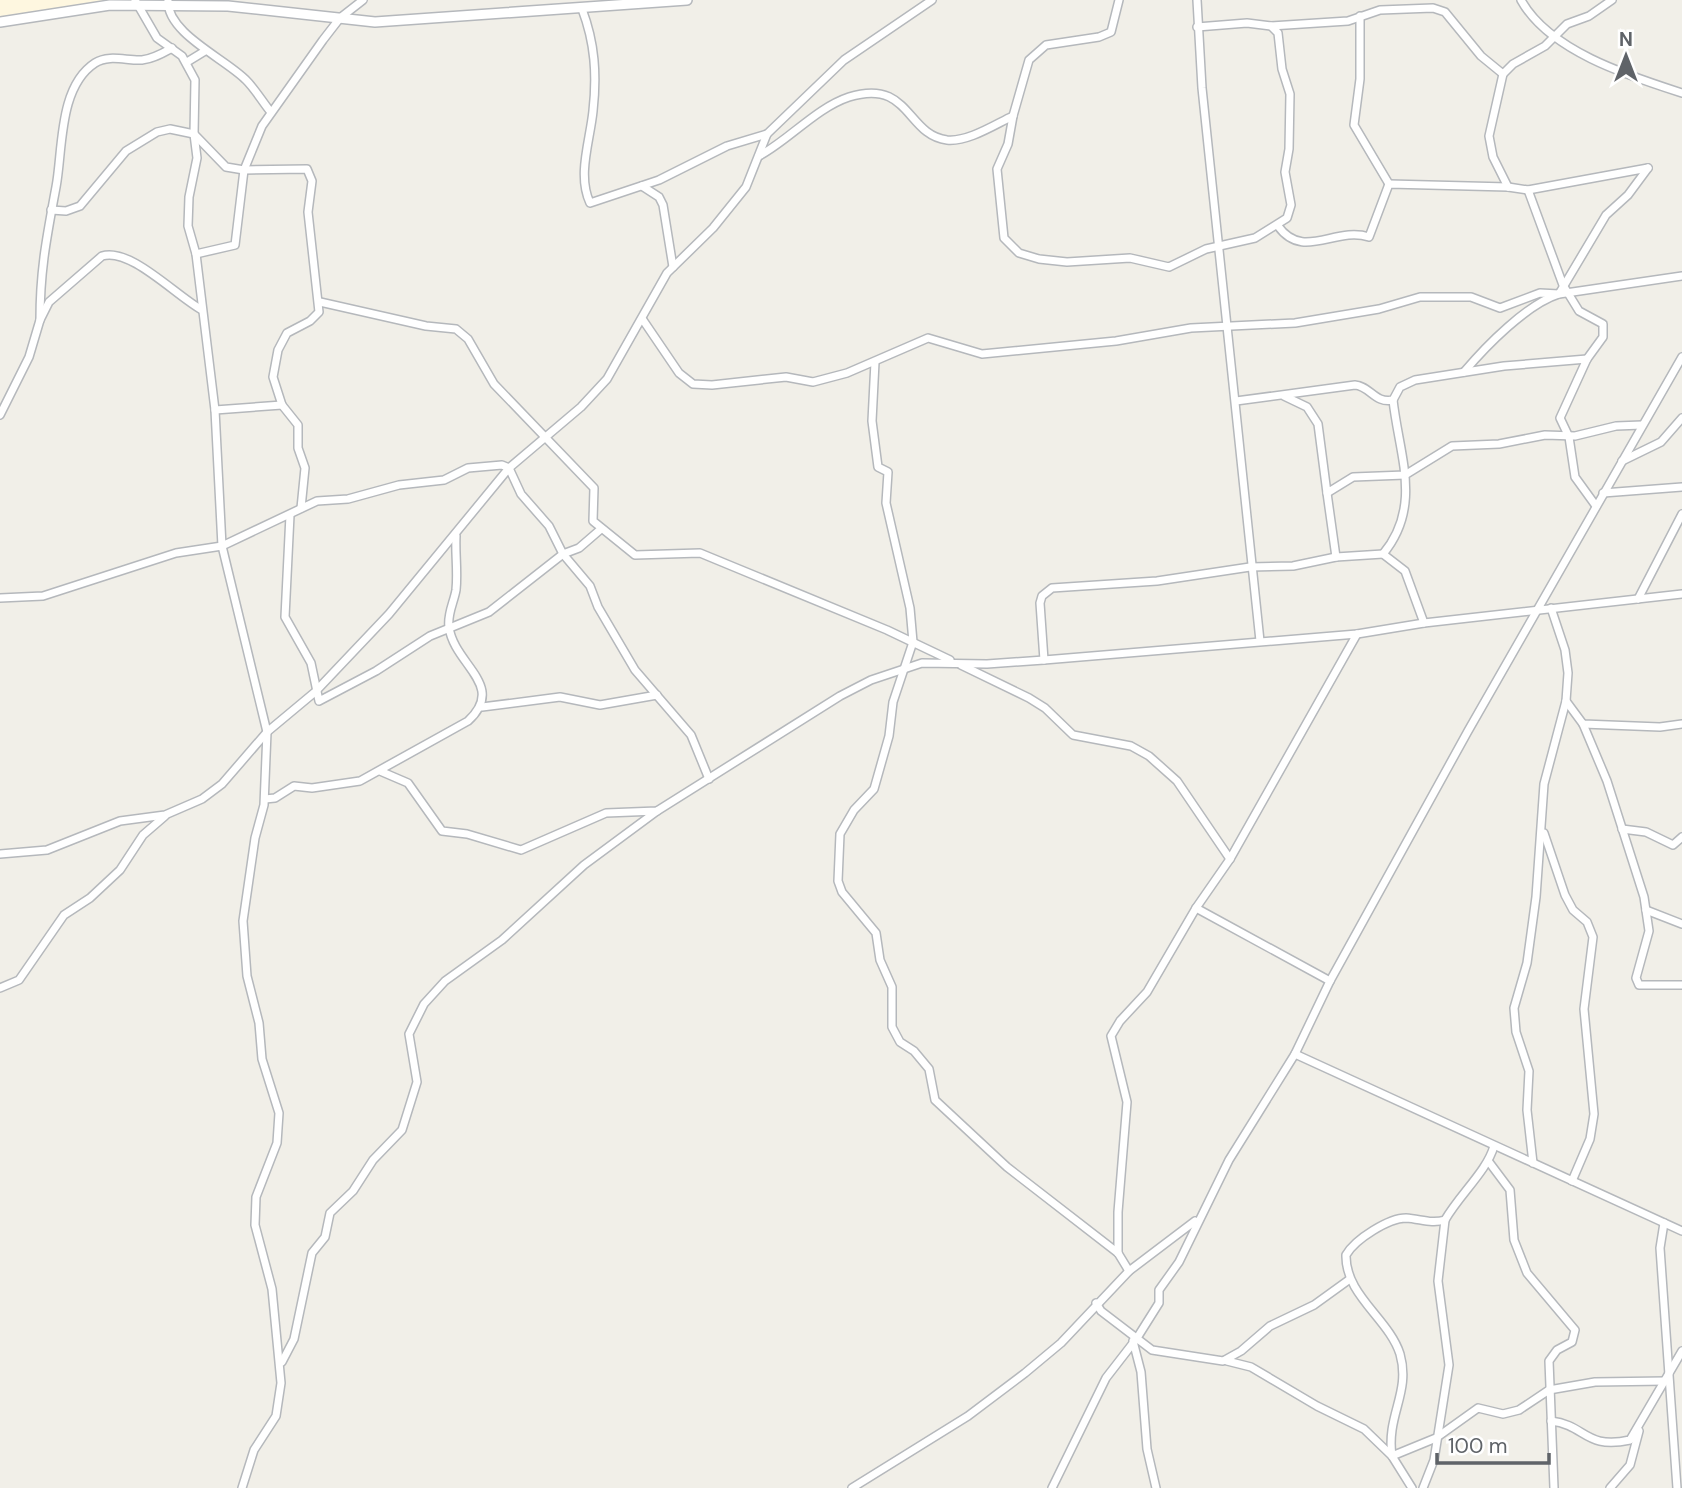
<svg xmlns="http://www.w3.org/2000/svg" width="1682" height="1488" font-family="'DM Sans',sans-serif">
<rect width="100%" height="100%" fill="#f1efe8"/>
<polygon fill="#fef7e0" points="0,0 158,0 158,4 138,4 0,22"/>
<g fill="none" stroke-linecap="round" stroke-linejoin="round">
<defs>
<g id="minor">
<polyline points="135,0 157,38 182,56 195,80 194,134 197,158 189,197 188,226 196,254 215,410 222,546 267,732 264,805 255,838 243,921 247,976 259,1023 262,1059 279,1113 277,1143 256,1197 255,1225 272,1289 281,1383 276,1416 254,1450 242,1488"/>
<path d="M168,0C166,33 226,59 246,80C255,89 262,101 270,111"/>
<polyline points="1119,0 1111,32 1099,37 1046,45 1029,60 1013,116 1008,144 997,169 1004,238 1019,253 1039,259 1067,262 1130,258 1169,267 1206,249 1255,238 1287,218 1291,205 1285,172 1289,149 1290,94 1282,69 1278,33 1271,26 1247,23 1197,27"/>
<polyline points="1197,0 1202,88 1260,641"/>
<path d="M1521,0C1549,51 1629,76 1682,93"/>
<path d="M582,9C595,43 597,75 593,111C590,141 577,175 590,203L659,180L727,146L767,134"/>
<polyline points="1360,16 1360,79 1354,125 1389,184"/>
<polyline points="1271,26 1348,21 1380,10 1433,8 1445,12 1481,56 1503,74"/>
<polyline points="187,62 205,51"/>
<path d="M759,156C789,140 816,108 849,97C910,78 906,135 947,140C968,142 994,125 1013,116"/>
<polyline points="642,186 659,197 663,205 673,267"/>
<polyline points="1508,187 1493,157 1489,136 1503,74 1513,64 1545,46 1567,24 1589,16 1612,0"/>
<polyline points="1528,190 1563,285 1579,311 1603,324 1603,337 1587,359 1560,418 1569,437 1575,477 1596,506"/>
<polyline points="51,210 66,211 80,206 126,151 157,132 170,129 194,134 226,167 244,170 307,169 312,181 308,212 319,312 310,321 287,333 278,350 273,377 282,405 298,425 298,448 305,468 301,508"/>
<path d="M1278,226C1303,261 1335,226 1369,237L1389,184L1508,187L1528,190L1648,168"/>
<polyline points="196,254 235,245 244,170 262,126 323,40 340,18 363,0"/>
<polyline points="320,302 426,326 456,329 468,339 494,384 594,488 593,521 635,555 700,553 887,630 950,660"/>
<path d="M40,320C40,269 47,236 56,187C63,151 58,87 95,63C109,54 127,61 142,60C153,59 163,53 172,48"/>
<polyline points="643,320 679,373 693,384 712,385 786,377 813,382 847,373 928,338 982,354 1116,341 1191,328 1295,323 1379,309 1420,297 1471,297 1500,308 1540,293 1559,294 1606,215 1628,195 1648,168"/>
<polyline points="875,362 872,421 878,467 888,472 886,503 910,608 913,642 893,702 889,736 874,789 854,810 840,834 838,881 842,892 876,933 880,960 892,987 892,1027 900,1042 914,1051 929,1069 935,1100 1007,1167 1118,1253 1129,1271"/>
<path d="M1464,372C1486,346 1527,304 1559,294L1682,276"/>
<polyline points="1284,396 1307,407 1318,424 1327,493 1353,477 1405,475 1452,446 1499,444 1545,435 1575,436 1616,426 1642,425"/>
<path d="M1393,400C1399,455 1423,506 1383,554L1405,571L1424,623"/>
<path d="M1236,401L1355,385C1370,386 1375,404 1393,400L1400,387L1415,380L1504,366L1587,359"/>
<polyline points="215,410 282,405"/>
<path d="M0,415L29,357L40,320L49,302L102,256C130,247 175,295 202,310"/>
<polyline points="1622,461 1661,442 1682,418"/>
<polyline points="1327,493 1336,557 1383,554"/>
<polyline points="1603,493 1682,487"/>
<polyline points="290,515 285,617 311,663 319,701 376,671 430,636 489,612 563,554 579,548 601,529"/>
<polyline points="0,598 43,596 176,553 222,546 317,501 348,499 399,485 444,480 468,468 502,465 509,468 521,494 549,526 563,554 590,586 598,607 635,670 691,735 709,779"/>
<polyline points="1638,599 1682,514"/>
<polyline points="1044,660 1040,603 1042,596 1052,588 1157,581 1250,567 1293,566 1336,557"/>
<polyline points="961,665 1029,698 1045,708 1073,735 1131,746 1149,756 1177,781 1230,859"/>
<polyline points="1566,701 1583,724 1660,727 1682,724"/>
<polyline points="482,707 560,697 600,705 657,695"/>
<polyline points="1583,724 1607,781 1644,897 1649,931 1636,978 1639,985 1682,985"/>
<polyline points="380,771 408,783 442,831 467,834 521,850 606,813 657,811 840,696 871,680 922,663 987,664 1044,660 1357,634 1424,623 1682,594"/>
<path d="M265,799L275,798L294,786L312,788L360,781L468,721C507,685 454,665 449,627C447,614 454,602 456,590C458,572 455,553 456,536"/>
<polyline points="1622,829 1646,832 1673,845 1682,837"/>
<polyline points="1544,833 1565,895 1573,910 1587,922 1593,937 1584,1009 1594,1114 1590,1139 1572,1181"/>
<polyline points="0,854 47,850 120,821 165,815 202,799 222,784 267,732 315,692 389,614 509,468 581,407 607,379 667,273 713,228 746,187 767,134 844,60 932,0"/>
<polyline points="1646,910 1682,924"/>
<polyline points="1330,981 1196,908 1230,859 1357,634"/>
<polyline points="0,988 19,980 64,915 90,898 120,870 143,835 165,816"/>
<polyline points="1295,1054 1682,1231"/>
<path d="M1494,1146C1487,1171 1460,1194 1445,1220C1431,1224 1421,1219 1406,1218C1389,1218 1355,1239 1346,1255C1345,1295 1389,1319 1400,1354C1411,1393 1386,1415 1392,1456L1436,1438L1478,1408L1503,1414L1519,1410L1549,1390L1595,1382L1666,1381"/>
<polyline points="1489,1162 1510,1190 1514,1240 1527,1273 1575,1330 1572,1342 1557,1350 1549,1361 1554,1488"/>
<polyline points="1533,1163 1527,1110 1529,1071 1516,1032 1514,1008 1527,963 1536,897 1544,784 1566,701 1568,673 1565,650 1551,608"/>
<polyline points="1664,1223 1660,1248 1677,1488"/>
<polyline points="1118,1253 1118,1212 1127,1102 1111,1036 1120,1021 1147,992 1196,908"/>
<polyline points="1096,1303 1101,1311 1152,1350 1223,1361 1241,1351 1270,1326 1314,1305 1350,1279"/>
<polyline points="1133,1341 1141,1372 1147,1449 1156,1488"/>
<polyline points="1227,1361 1251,1367 1317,1406 1364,1429 1392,1456 1412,1488"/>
<polyline points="282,1362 294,1339 312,1253 325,1237 330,1213 353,1191 373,1160 402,1130 417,1082 409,1034 424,1004 445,981 502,940 584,865 657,811"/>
<path d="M1551,1421C1586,1425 1585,1450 1630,1440L1682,1351"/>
<polyline points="852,1488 968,1416 1025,1373 1061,1343 1129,1271 1195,1221"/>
<polyline points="1052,1488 1106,1378 1137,1338 1159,1303 1159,1290 1179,1262 1229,1160 1295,1054 1330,981 1468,731 1682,357"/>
<polyline points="1423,1488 1434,1460 1449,1365 1438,1281 1445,1220"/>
<polyline points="1610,1488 1630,1465 1639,1431"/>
</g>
<polyline id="tertiary" points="0,22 110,5 228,6 375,22 687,0"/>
</defs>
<use href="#minor" stroke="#b5b8bc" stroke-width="10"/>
<use href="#tertiary" stroke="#b5b8bc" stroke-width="12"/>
<use href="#minor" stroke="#fff" stroke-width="7"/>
<use href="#tertiary" stroke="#fff" stroke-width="9"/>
</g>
<g transform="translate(1626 56)" stroke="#ffffff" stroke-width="5" paint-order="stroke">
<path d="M0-5L12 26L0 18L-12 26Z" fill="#5f6368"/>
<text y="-10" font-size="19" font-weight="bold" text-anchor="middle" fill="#5f6368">N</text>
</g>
<path d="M1437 1453v10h112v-10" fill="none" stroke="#5f6368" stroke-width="3.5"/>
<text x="1448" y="1453" font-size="21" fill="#5f6368" stroke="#ffffff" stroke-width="5" paint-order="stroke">100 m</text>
</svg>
